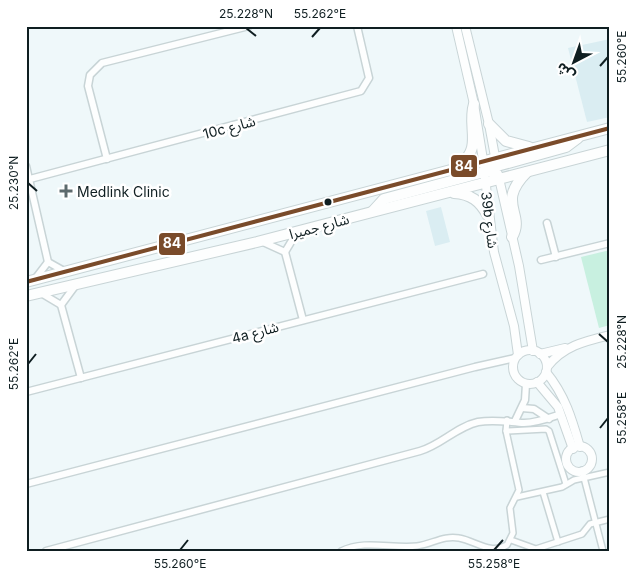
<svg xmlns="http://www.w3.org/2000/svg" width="636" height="577" font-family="Inter,'Noto Sans Arabic',sans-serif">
<rect width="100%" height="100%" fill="#eff8fa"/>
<g fill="#daedf2">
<polygon points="610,39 610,117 587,122 568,48"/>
<polygon points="441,207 450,242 435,246 426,211"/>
</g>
<polygon fill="#c8f0e0" points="610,250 610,325 599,328 581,257"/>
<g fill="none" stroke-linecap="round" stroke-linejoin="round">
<defs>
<g id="pedestrian">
<polyline points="506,431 546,429 549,431 566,484"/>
<polyline points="582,470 603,551"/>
<polyline points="543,492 558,542"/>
<polyline points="517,497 562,487 574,480 610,472"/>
<polyline points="511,540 536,549 582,534 590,524 610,519"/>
<path d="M341,551C365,539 392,549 417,546C432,544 444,535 459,538C476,541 490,555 507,545L513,533L510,508L519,490L506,431L507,420"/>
</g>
<g id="minor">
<polyline points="107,159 88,86 90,75 102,63 249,26"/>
<polyline points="26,166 48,262 64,271"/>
<polyline points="30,179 361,91 369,78 357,26"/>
<polyline points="547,223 556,257"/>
<polyline points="263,242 285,252"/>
<polyline points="285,252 303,320"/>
<polyline points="285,252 297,232"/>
<polyline points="541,260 610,243"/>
<polyline points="35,279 48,262"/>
<polyline points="41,293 61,305 81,378"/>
<polyline points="61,305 75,286"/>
<polyline points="26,392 483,274"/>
<polyline points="522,408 534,409 549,419"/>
<polyline points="515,421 525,400 526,384"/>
<polyline points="26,484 475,367 515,358"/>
<path d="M46,551L420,451C441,445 456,427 478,422C494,419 508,422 524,423C537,423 549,418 561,414"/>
</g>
<g id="tertiary">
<polyline points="456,26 474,104 484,166"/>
<polyline points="465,26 489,124 496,162"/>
<polyline points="498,174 519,266 533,351"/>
<polyline points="485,178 494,252 514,326 518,355"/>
<circle cx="530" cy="367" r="17"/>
<polyline points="540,354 565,348"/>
<path d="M547,367C563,346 585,341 610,335"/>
<path d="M546,372C565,395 572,419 580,447"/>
<polyline points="537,382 558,407 573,449"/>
<circle cx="579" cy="459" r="13"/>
</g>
<g id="primary">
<polyline points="489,124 506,141 529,147"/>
<path d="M460,164C483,148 467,127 474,104"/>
<polyline points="491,172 497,166 566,147 578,138"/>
<path d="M454,193C471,194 480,201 488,216"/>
<polyline points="373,211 384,199 484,172 492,166 495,157"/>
<path d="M512,237C526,213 495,204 527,172"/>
<polyline points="26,282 610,128"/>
<polyline points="26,296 257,242 610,150"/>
</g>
</defs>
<use href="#pedestrian" stroke="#c8d4d6" stroke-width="8"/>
<use href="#minor" stroke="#c8d4d6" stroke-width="9"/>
<use href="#tertiary" stroke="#c8d4d6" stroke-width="10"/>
<use href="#primary" stroke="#c8d4d6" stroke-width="12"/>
<use href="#pedestrian" stroke="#fdfefe" stroke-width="5"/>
<use href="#minor" stroke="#fdfefe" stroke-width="6"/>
<use href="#tertiary" stroke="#fdfefe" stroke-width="8"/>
<use href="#primary" stroke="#fdfefe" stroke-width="10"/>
<defs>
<polyline id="bus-1" points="26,282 610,128"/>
</defs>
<use href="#bus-1" stroke="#fff" stroke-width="8"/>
<use href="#bus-1" stroke="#7a4b2a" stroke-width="4"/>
</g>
<path fill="none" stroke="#0f1e21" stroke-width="2" d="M246,28L256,36M312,37L320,28M600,66L608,57M28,183L37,191M599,334L608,342M28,364L36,354M600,428L608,418M180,550L188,540M494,550L503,540"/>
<path fill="#5d6a6d" stroke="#fff" stroke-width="2" d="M63.5 183.5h5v5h5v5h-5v5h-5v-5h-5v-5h5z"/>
<circle fill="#0f1e21" stroke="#fff" stroke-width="2" cx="328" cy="202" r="4.5"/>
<g text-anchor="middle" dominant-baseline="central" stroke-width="5" stroke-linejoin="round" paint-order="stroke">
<g font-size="14" fill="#0f1e21" stroke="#fff">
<text transform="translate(229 127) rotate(-15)">10c شارع</text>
<text transform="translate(490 220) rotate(83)">39b شارع</text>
<text transform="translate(319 226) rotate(-15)">شارع جميرا</text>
<text transform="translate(255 332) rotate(-15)">4a شارع</text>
</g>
<g font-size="14" fill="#0f1e21" stroke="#fff" text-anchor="start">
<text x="77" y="191">Medlink Clinic</text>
</g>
</g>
<g stroke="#fff" stroke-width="2">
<rect x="450" y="154" width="28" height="24" rx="5" fill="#7a4b2a"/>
<rect x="158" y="232" width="28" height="24" rx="5" fill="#7a4b2a"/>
</g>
<g font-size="14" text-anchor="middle" font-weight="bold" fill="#fff">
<text x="464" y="171">84</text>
<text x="172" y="248">84</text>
</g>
<rect width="636" height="577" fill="none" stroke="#ffffff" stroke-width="55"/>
<g transform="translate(574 62) rotate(221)" stroke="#ffffff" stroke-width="4" paint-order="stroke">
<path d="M0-4L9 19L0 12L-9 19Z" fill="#0f1e21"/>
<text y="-8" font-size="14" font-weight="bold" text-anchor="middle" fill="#0f1e21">ش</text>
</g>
<rect x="28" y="28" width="580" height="522" fill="none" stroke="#0f1e21" stroke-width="2"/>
<g font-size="12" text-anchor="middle" fill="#0f1e21">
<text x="246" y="18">25.228°N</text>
<text x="320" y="18">55.262°E</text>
<text transform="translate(622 57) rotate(-90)" y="4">55.260°E</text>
<text transform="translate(14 183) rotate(-90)" y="4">25.230°N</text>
<text transform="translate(622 342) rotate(-90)" y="4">25.228°N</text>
<text transform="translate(14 364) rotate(-90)" y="4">55.262°E</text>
<text transform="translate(622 418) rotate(-90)" y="4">55.258°E</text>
<text x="180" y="568">55.260°E</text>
<text x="494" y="568">55.258°E</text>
</g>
</svg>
